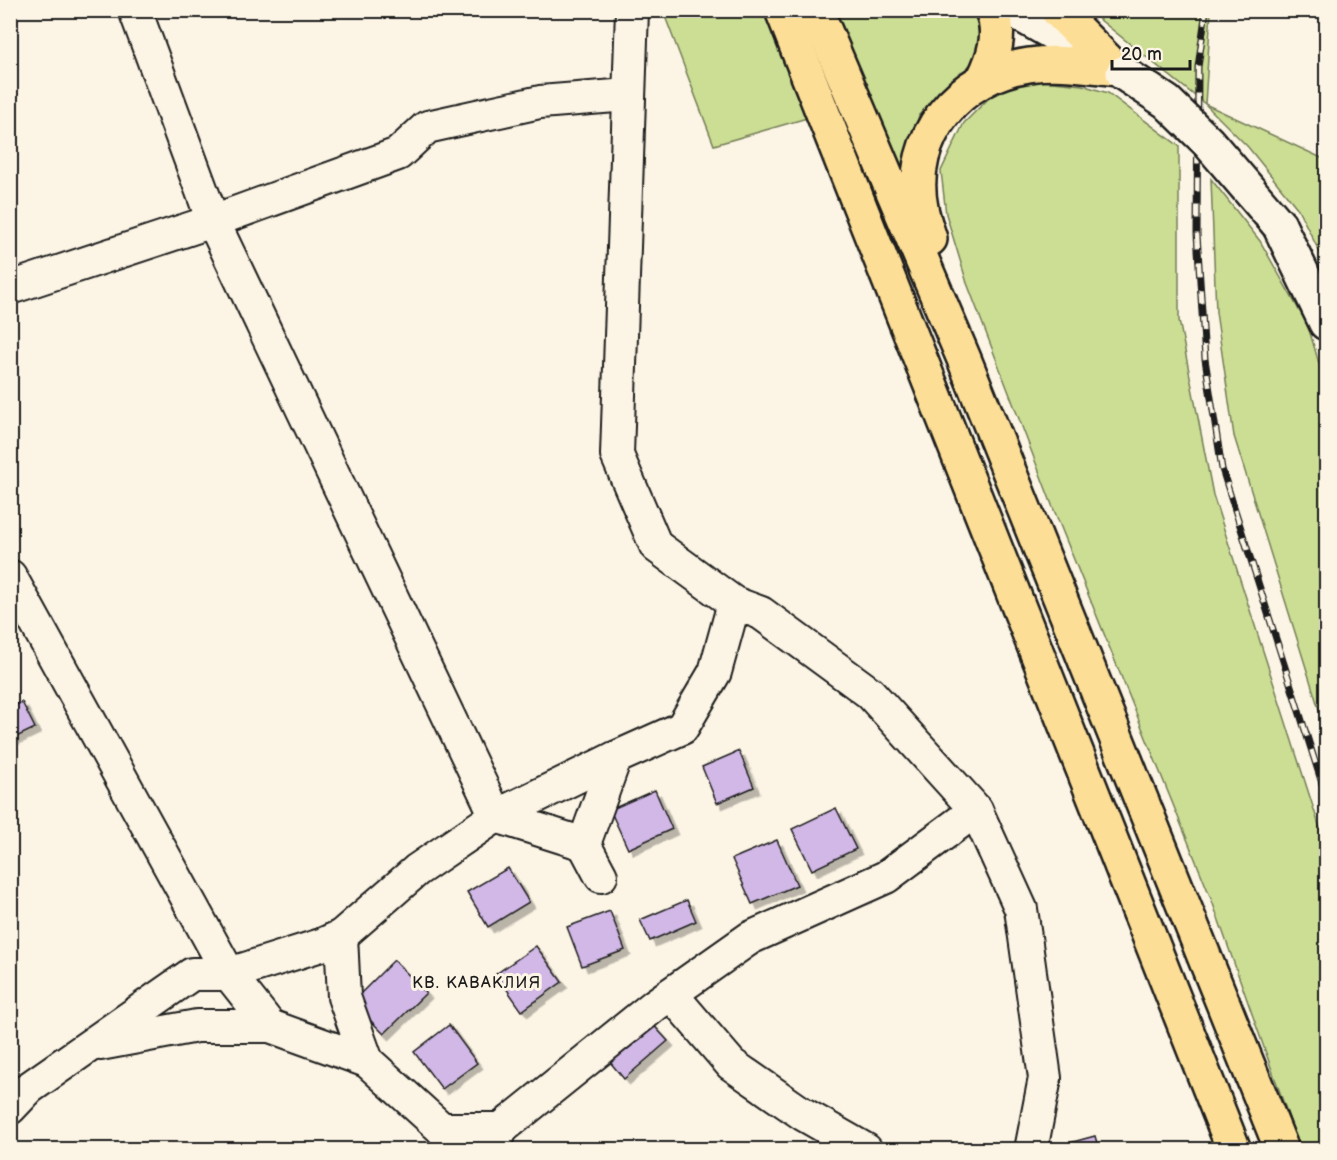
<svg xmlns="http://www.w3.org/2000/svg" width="1337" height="1160" font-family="'Balsamiq Sans',sans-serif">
<defs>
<filter id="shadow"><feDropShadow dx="5.5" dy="5.5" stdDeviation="0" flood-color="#0004"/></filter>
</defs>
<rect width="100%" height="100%" fill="#fcf5e5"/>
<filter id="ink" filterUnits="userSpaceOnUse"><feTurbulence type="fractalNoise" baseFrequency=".0167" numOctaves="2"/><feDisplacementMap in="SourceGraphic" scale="12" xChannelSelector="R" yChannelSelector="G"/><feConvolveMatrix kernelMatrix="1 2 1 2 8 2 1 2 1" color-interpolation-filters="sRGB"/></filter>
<g filter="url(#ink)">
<g fill="#cbde93" stroke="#747d58" stroke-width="1.5">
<polygon points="663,11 765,11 807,118 714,145"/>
<polygon points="832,11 970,11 982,27 975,60 919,115 902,179"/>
<polygon points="1089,11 1211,11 1205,104 1326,160 1326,265 1298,209 1248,147 1205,104"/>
<polygon points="1044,81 1082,85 1108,93 1179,146 1179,320 1213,495 1326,847 1326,1149 1300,1149 1212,901 1052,505 967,283 946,214 941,171 964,123 997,90"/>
<polygon points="1211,179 1260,241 1308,326 1326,387 1326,732 1234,436 1216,312"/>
</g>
<g fill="#d1b8e7" stroke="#1c1c1c" stroke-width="1.5" filter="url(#shadow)">
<polygon points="22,702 35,728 10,740 10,708"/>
<polygon points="739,751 754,787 717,803 702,767"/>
<polygon points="655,790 672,829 628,849 610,810"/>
<polygon points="836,808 856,849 812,870 792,829"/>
<polygon points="777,840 797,885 752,904 732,859"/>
<polygon points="508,868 529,902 488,927 467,892"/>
<polygon points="687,900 696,921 650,941 640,920"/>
<polygon points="610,911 625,950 582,966 567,927"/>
<polygon points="536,946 562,982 522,1011 496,974"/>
<polygon points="394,960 426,993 384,1034 352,1002"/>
<polygon points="648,1019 668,1041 624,1079 605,1056"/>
<polygon points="449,1025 477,1063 442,1089 414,1052"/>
<polygon points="1095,1136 1099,1150 1054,1150 1054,1147"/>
</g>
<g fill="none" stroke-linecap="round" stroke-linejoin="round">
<defs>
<g id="street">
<polyline points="135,10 213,221 496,816 584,844 615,758"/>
<polyline points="632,10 617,455 656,546 734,603 761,613 870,693 976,810 1021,909 1045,1078 1031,1150"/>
<polyline points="10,288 213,221 398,154 427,127 540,102 628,95"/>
<polyline points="10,576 229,974 270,1026 367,1061 442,1129 458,1150"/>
<polyline points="584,844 601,876"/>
<polyline points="341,936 344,997 367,1061"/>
<polyline points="671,994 731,1064 803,1114 866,1150"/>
<polyline points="100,1044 197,1026 270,1026"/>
<polyline points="10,1108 29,1088 192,974 229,974 321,945 341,936 417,870 496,816 615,758 682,728 715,672 734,603"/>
<polyline points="442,1129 501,1129 494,1149"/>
<polyline points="501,1129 655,1005 750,938 886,877 976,810"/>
</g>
<g id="secondary">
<polyline points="1012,10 1100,60"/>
<polyline points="1279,225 1326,323"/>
</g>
<g id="primary">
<polyline points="782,10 1234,1150"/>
<polyline points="816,10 964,359 1282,1150"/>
<polyline points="1057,10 1116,69"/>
<path d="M983,80C994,58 1002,34 992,10"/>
<path d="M930,239C927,229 923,219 921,208C907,137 959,75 1029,65C1057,61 1087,65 1116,69"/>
</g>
</defs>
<use href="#street" stroke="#1c1c1c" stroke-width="36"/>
<use href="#secondary" stroke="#1c1c1c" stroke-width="38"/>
<use href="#primary" stroke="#1c1c1c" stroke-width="38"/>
<use href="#street" stroke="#fcf5e5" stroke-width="32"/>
<use href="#secondary" stroke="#fcf5e5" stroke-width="33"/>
<use href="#primary" stroke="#fdde96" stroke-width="33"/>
<defs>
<polyline id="rail" points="1206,10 1198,67 1197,234 1205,359 1222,469 1326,796"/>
</defs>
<use href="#rail" stroke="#1c1c1c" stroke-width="7"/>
<use href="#rail" stroke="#fcf5e5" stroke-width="4.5" stroke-dasharray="14" stroke-linecap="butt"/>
<defs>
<polyline id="secondary-bridge" points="1123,73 1167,102 1208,142 1279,225"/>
</defs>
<use href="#secondary-bridge" stroke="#1c1c1c" stroke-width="38" stroke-linecap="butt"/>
<use href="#secondary-bridge" stroke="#fcf5e5" stroke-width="33"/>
</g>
</g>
<g text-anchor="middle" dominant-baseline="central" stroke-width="6" stroke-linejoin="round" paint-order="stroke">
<g font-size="16" letter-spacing="1.5" fill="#1c1c1c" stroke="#fcf5e5">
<text x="477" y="983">КВ. КАВАКЛИЯ</text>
</g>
</g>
<rect width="1337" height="1160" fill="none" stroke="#fcf5e5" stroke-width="36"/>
<rect x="18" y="18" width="1301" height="1124" fill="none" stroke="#1c1c1c" stroke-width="2" filter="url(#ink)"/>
<path d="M1112 60v9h78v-9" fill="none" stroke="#1c1c1c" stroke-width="3"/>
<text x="1121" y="60" font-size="18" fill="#1c1c1c" stroke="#fcf5e5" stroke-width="4.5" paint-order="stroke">20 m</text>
</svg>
